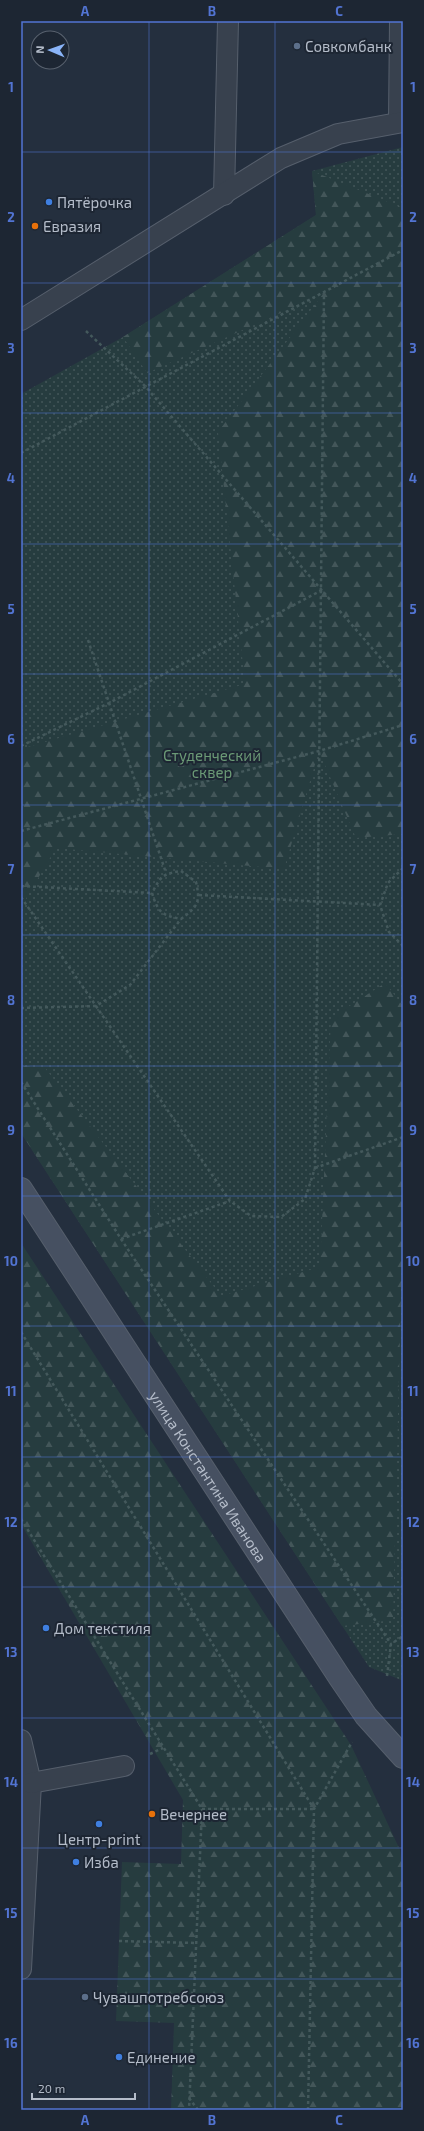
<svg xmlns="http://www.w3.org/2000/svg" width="424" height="2131" font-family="'Exo 2',sans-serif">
<defs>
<pattern id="grass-dots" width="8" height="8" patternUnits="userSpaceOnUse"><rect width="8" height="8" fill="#263c3f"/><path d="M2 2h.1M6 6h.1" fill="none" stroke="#435659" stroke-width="1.8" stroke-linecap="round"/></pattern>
<pattern id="forest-firs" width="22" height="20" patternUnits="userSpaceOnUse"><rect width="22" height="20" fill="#263c3f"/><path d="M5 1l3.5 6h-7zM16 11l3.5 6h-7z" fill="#435659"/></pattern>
</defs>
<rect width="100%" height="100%" fill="#242f3e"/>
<polygon fill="url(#grass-dots)" points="403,147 403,1680 401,1680 369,1667 21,1133 21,394 123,337 316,215 312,171"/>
<g fill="url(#forest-firs)">
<polygon points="312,171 403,208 403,834 356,838 319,751 284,869 56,848 21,907 21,749 245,684 218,432 323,294 147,373 123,337 316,215"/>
<polygon points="385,983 403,1006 403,1210 393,1620 342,1626 21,1133 21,1066 45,1068 221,1296 320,1267 331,1018"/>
<polygon points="21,1243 351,1745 400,1850 403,1876 403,2110 171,2110 174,2023 116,2021 122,1862 181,1864 183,1800 21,1524"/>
</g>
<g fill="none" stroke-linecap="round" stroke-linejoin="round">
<defs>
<g id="lane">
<polyline points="399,121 400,21"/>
<polyline points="224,195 228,21"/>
<polyline points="21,320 281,158 338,134 403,122"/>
<polyline points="21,1740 31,1783 21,1969"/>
<polyline points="31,1783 124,1766"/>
</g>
<g id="secondary">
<path id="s1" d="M21,1189L340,1678L366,1716L403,1757"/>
</g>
</defs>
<use href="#lane" stroke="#565f6c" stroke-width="22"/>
<use href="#secondary" stroke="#565f6c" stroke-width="24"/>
<g stroke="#44595c" stroke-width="2.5" stroke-dasharray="3 3" stroke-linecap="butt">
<polyline points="86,331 145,386 403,684"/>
<polyline points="21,453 403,250"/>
<polyline points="88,640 166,873"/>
<polyline points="21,746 109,703 322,590"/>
<polyline points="21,831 319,751 403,725"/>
<polyline points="403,868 388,883 380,905 389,932 403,946"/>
<path d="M181,871L196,882C201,903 197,907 181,919C161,915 158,912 152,893C161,876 162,874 181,871Z"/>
<polyline points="21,886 152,893"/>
<polyline points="199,895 380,905"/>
<polyline points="21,897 230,1201 251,1216 281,1217 305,1199 315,1168 324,293"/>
<polyline points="21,1008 96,1006 130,985 181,919"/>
<polyline points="21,1082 121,1239 391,1644"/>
<polyline points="315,1168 403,1137"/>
<polyline points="121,1239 230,1201"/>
<polyline points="21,1332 314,1809"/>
<polyline points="21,1519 202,1809 189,2110"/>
<polyline points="387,1676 391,1644 403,1636"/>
<polyline points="150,1754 163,1748"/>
<polyline points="202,1809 313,1809"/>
<polyline points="119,1941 196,1943"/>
<polyline points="189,2098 198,2110"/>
<polyline points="308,2110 314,1809 352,1742"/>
</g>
<use href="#lane" stroke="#38414e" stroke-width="20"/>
<use href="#secondary" stroke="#465061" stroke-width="22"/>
</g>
<path fill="none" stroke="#5274d3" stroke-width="1" stroke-opacity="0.55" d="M149,21V2110M275,21V2110M21,152H403M21,283H403M21,413H403M21,544H403M21,674H403M21,805H403M21,935H403M21,1066H403M21,1196H403M21,1326H403M21,1457H403M21,1587H403M21,1718H403M21,1848H403M21,1979H403"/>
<g fill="#5c6f8a" stroke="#1d2633" stroke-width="1.5">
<circle cx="297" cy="46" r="4"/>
<circle cx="85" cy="1997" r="4"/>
</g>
<g fill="#3f7fe0" stroke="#1d2633" stroke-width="1.5">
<circle cx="49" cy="202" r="4"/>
<circle cx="46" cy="1628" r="4"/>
<circle cx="99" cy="1824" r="4"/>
<circle cx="76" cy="1862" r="4"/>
<circle cx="119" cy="2057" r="4"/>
</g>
<g fill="#e8710a" stroke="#1d2633" stroke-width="1.5">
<circle cx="35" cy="226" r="4"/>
<circle cx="152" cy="1814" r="4"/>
</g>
<g text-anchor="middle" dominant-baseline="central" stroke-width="4" stroke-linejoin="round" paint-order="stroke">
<g font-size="15" fill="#b4bcc9" stroke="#1d2633" text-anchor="start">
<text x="305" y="46">Совкомбанк</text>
<text x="57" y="202">Пятёрочка</text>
<text x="43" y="226">Евразия</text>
<text x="54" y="1628">Дом текстиля</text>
<text x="160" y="1814">Вечернее</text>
<text x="99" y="1839" text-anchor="middle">Центр-print</text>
<text x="84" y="1862">Изба</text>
<text x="93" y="1997">Чувашпотребсоюз</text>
<text x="127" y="2057">Единение</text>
</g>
<g font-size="15" fill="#6b9a76" stroke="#1d2633">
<text x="212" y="755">Студенческий<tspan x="212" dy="17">сквер</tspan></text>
</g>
<g font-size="15" fill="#b4bcc9" stroke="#1d2633">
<text stroke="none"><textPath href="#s1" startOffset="343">улица Константина Иванова</textPath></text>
</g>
</g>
<rect width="424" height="2131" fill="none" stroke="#1d2633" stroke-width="44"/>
<g transform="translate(50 50) rotate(272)"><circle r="19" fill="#1d2633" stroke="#59626f"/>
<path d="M0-3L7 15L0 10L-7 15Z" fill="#8ab4f8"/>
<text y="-6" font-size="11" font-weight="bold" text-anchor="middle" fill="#b4bcc9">N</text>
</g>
<path d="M32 2093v6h103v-6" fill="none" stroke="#b4bcc9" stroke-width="2"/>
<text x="38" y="2093" font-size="12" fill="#b4bcc9" stroke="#1d2633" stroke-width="3" paint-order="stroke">20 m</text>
<rect x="22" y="22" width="380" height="2087" fill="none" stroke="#5274d3" stroke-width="1.5"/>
<g font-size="13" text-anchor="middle" font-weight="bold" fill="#5274d3">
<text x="85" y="16">A</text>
<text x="212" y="16">B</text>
<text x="339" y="16">C</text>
<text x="11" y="92">1</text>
<text x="413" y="92">1</text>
<text x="11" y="222">2</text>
<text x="413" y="222">2</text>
<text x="11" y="353">3</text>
<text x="413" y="353">3</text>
<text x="11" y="483">4</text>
<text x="413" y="483">4</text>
<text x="11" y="614">5</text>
<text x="413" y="614">5</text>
<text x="11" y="744">6</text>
<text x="413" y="744">6</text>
<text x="11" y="874">7</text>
<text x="413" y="874">7</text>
<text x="11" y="1005">8</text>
<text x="413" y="1005">8</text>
<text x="11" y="1135">9</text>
<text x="413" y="1135">9</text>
<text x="11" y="1266">10</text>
<text x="413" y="1266">10</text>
<text x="11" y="1396">11</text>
<text x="413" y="1396">11</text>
<text x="11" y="1527">12</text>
<text x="413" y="1527">12</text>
<text x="11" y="1657">13</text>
<text x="413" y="1657">13</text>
<text x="11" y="1787">14</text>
<text x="413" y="1787">14</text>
<text x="11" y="1918">15</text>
<text x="413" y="1918">15</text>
<text x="11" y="2048">16</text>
<text x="413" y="2048">16</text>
<text x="85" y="2125">A</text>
<text x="212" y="2125">B</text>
<text x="339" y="2125">C</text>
</g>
</svg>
